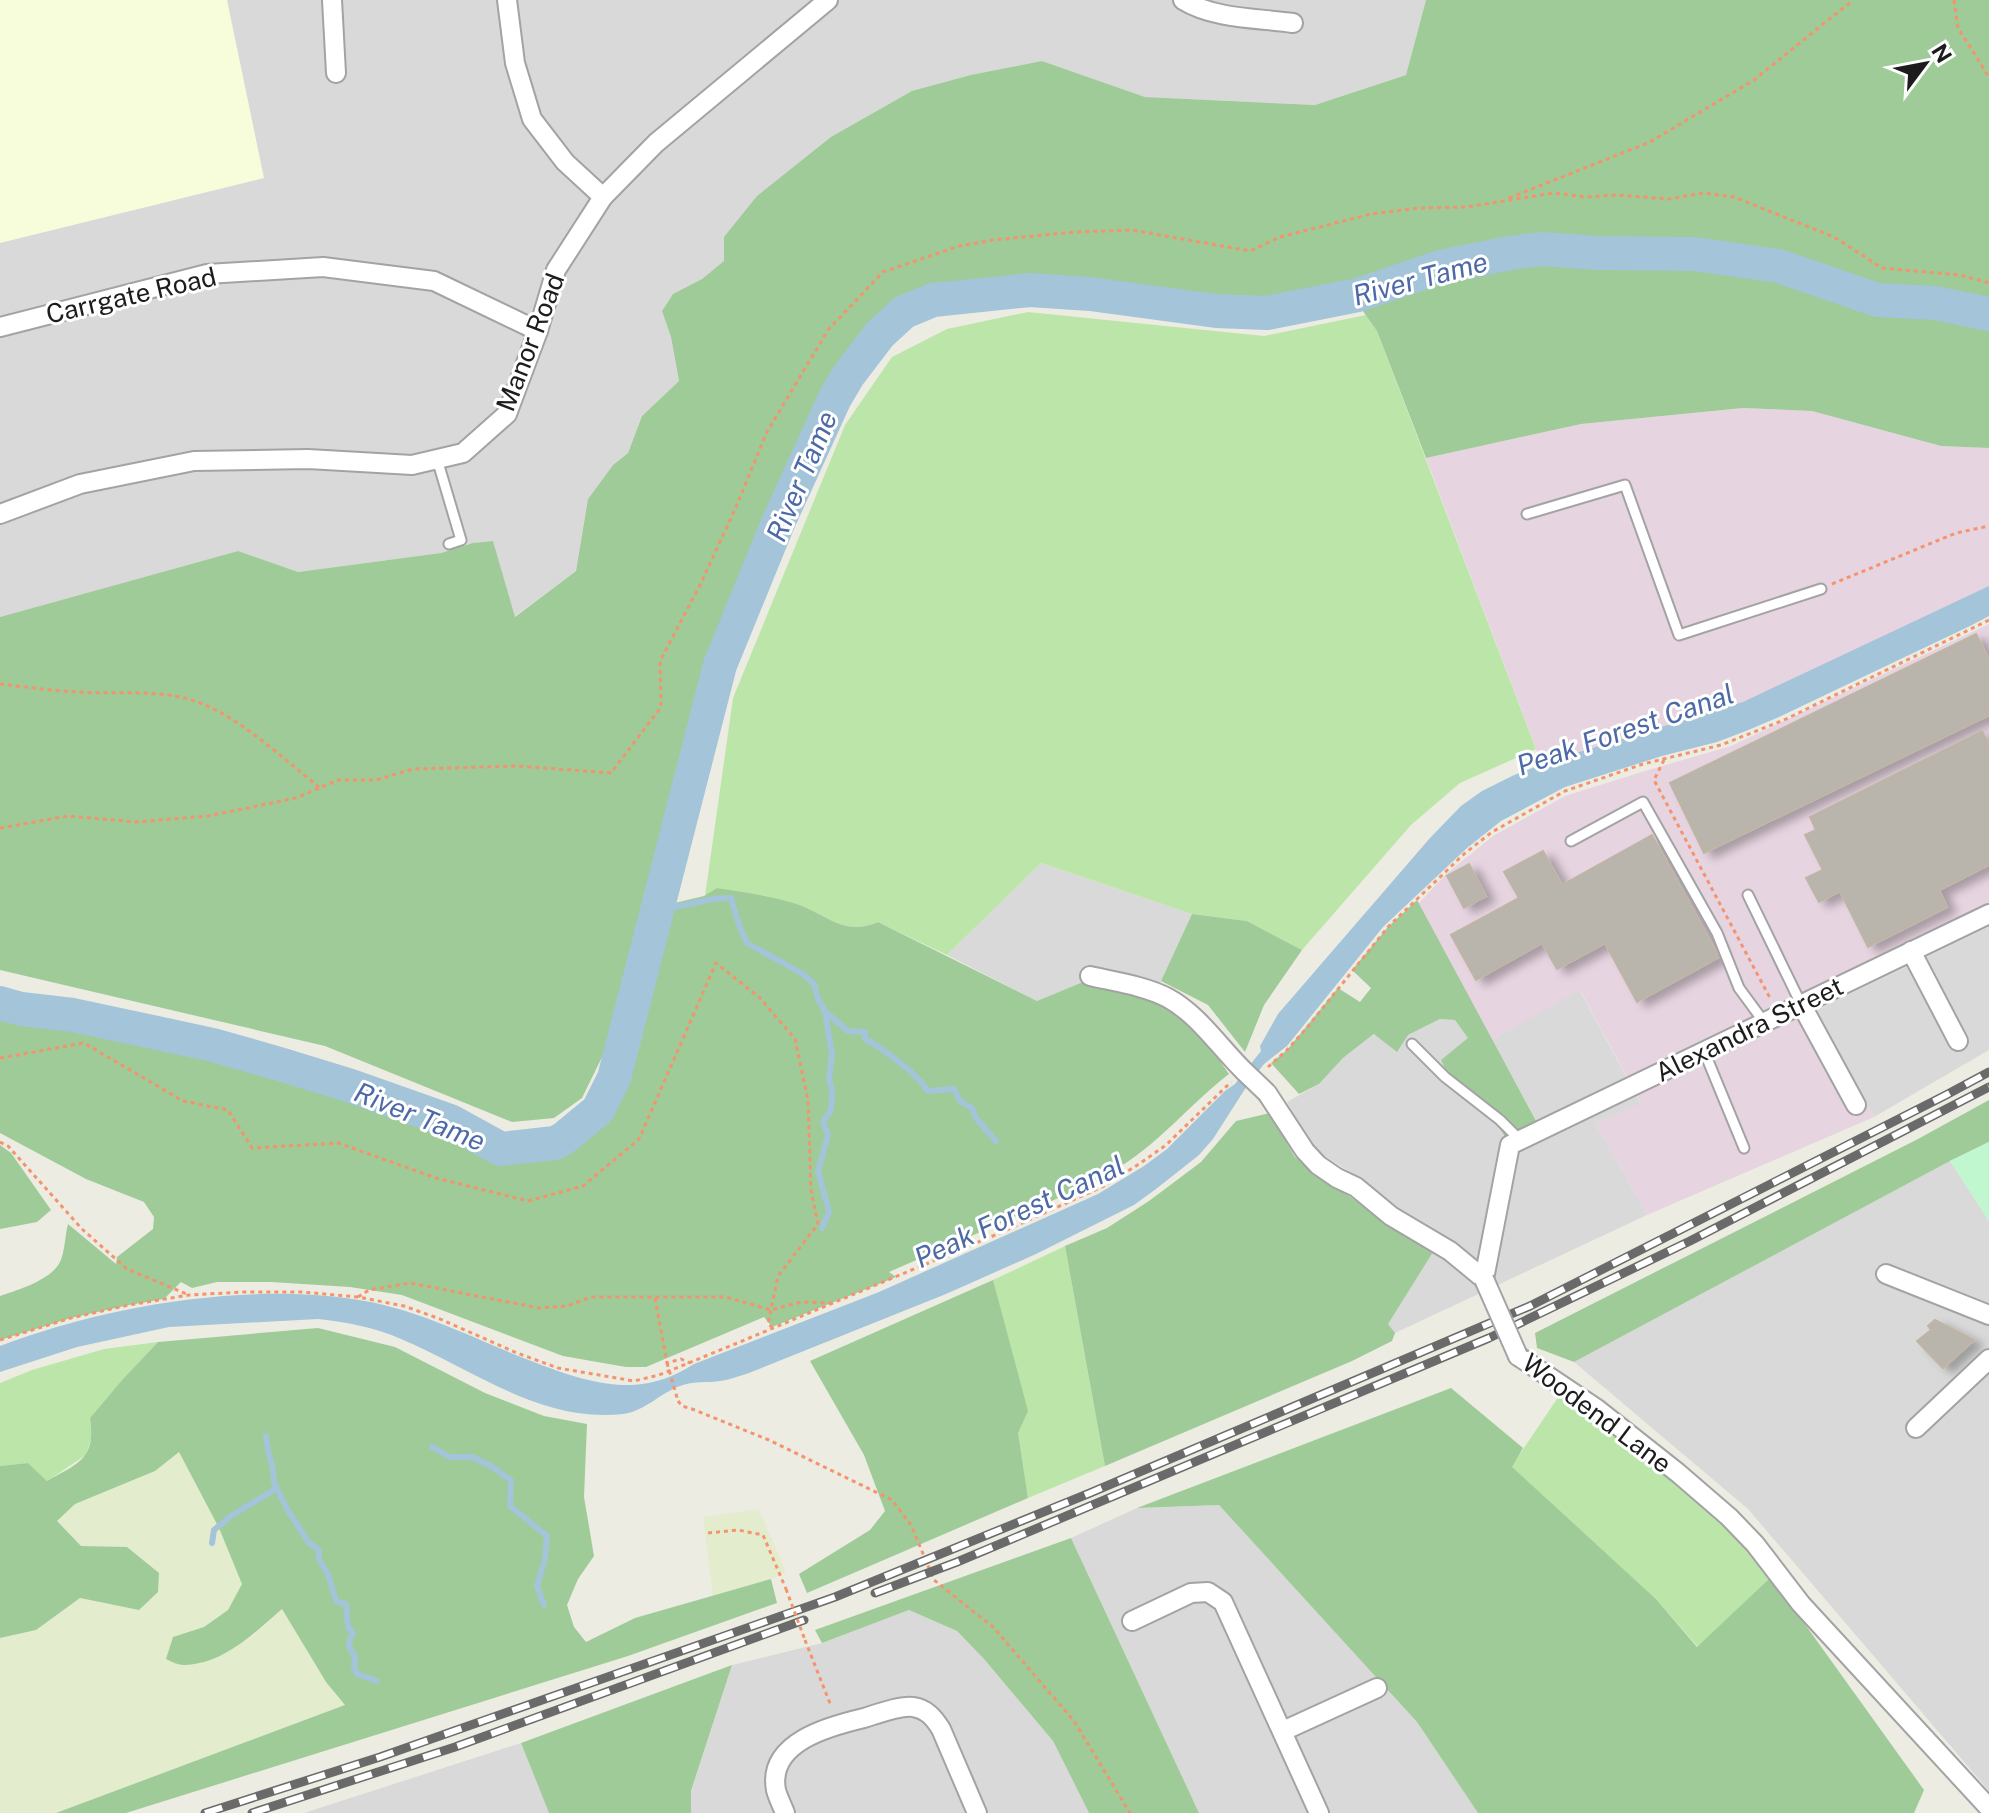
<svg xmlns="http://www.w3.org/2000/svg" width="1989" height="1813" font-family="'Public Sans',sans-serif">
<defs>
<filter id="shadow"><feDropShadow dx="9" dy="5" stdDeviation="4" flood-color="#0004"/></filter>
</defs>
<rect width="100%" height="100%" fill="#edece2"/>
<g fill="#dad9d9">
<polygon points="0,0 1426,0 1406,75 1315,105 1145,97 1042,61 725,261 702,279 673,294 662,311 671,337 679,381 642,416 628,453 613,465 588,499 576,571 514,617 493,541 473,543 441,553 298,572 238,551 0,617"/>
<polygon points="1041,863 1192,914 1155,994 1095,977 1037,1001 947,955"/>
<polygon points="1989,927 1989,1050 1874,1117 1815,1011"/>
<polygon points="1579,989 1641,1104 1596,1124 1647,1215 1395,1333 1387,1324 1431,1255 1438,1231 1389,1202 1361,1179 1323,1155 1302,1131 1287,1102 1319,1084 1343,1058 1375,1034 1408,1035 1440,1019 1455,1020 1469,1038 1441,1060 1447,1073 1500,1129 1509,1145 1541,1129 1492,1040"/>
<polygon points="1950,1161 1989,1221 1989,1791 1748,1509 1574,1362"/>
<polygon points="1219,1505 1417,1722 1478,1813 1199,1813 1071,1538 1137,1508"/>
<polygon points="909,1610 957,1631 984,1659 1053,1741 1089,1813 691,1813 691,1792 732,1665 822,1643"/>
<polygon points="521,1743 549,1813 304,1813"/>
</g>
<g fill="#e6d4e0">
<polygon points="1743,408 1812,411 1941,446 1989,448 1989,600 1928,632 1548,780 1426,458 1581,424"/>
<polygon points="1989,624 1989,927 1815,1011 1874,1117 1647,1215 1596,1124 1641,1103 1580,990 1492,1040 1418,904 1446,874 1493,836 1565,796 1645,771 1731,746"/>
</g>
<polygon fill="#f7fddb" points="0,0 227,0 264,178 0,243"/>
<g fill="#e4ecce">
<polygon points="179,1452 219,1528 243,1584 228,1610 204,1627 173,1637 247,1641 282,1609 326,1682 346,1705 56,1813 0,1813 0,1638 36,1630 80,1598 110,1605 127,1547 81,1546 56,1522 75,1504 155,1471"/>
<polygon points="759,1509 786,1572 771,1579 713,1597 703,1517"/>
</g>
<g fill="#bce6a9">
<path d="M1028,312L1264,336L1366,315L1377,331L1536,749L1460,783L1411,825L1302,950L1247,921L1192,914L1041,863L947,955L878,922C844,937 826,914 797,904C771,896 744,892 717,888L705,896L733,698L845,425L892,357L947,329Z"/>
<polygon points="1065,1246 1105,1466 1028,1498 993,1280"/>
<polygon points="158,1342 122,1380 90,1418 92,1436 86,1455 47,1481 28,1463 0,1466 0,1383 32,1370 104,1349"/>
<polygon points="1561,1393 1679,1486 1733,1533 1771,1577 1698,1647 1656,1599 1511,1467"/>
</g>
<g fill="#9ecb98">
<polygon points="1426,0 1989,0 1989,448 1941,446 1812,411 1743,408 1581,424 1426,458 1377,331 1353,297 1267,313 1216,311 1090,294 1030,290 933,300 904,312 880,334 848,376 835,398 778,523 720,665 699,746 687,739 606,1049 582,1098 554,1118 512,1122 325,1046 0,970 0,617 238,551 298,572 441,553 473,543 493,541 515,617 576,571 588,499 613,465 628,453 642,416 679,381 671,337 662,311 673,294 702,279 724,261 724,237 757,196 831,137 912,91 971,75 1042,61 1145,97 1315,105 1406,75"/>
<path d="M717,888C744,892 771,896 797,904C826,914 844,937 878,922L1037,1001L1095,977L1155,994L1226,1053L1220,1061L1229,1074C1204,1093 1183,1116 1159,1137C1140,1154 1120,1168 1097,1181L889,1272L896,1277L772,1327L764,1317L646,1367H626L563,1356L402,1295L350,1287L271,1282H217L192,1288L181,1282L164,1299L129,1305L71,1318L0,1340V1296C18,1290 51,1280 60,1262C65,1251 65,1235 68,1224L116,1264L117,1257L153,1229L154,1217L144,1202L86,1179L0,1133V1003L21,1009L73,1015L213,1045L283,1065L351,1086L450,1121L501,1149L555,1143L585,1122L598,1110L614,1078L658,907L704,896Z"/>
<polygon points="1417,900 1541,1130 1510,1145 1500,1129 1447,1073 1441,1060 1468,1038 1455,1020 1440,1019 1408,1035 1397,1052 1374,1034 1343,1058 1319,1084 1299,1094 1271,1063 1287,1050 1338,988 1360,1002 1371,988 1352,970 1388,927"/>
<polygon points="1192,914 1247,921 1302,950 1264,1005 1245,1052 1208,1005 1161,981"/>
<polygon points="1989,1100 1989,1142 1950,1161 1574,1362 1537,1348 1535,1333 1918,1139"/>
<polygon points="1270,1113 1295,1157 1325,1182 1349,1196 1388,1225 1438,1244 1388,1324 1395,1333 1392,1341 1352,1361 1105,1466 1065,1246 1107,1228 1149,1201 1201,1162 1236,1121"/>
<polygon points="0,1145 11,1153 51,1210 37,1222 0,1229"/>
<polygon points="993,1280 1028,1411 1018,1433 1028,1498 807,1593 799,1574 870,1530 885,1511 864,1455 810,1361"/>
<path d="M318,1328L395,1347L485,1393L544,1416L587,1424L584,1497L594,1556L578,1579L567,1605L574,1627L586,1642L635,1618L771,1579L777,1603L628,1656L126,1813H56L345,1705L326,1682L282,1609C254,1633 224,1664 184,1665C178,1665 172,1662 166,1659L173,1637L204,1627L228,1610L242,1584L219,1528L179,1452L155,1471L75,1504L57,1521L81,1546L127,1547L159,1573L158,1592L139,1610L80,1598L36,1630L0,1638V1466L28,1463L47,1481C79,1463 96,1459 90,1418L122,1380L158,1342Z"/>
<polygon points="1451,1388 1523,1448 1512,1467 1656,1599 1697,1647 1771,1577 1924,1790 1914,1813 1478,1813 1417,1722 1219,1505 1137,1508"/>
<polygon points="1071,1538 1199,1813 1089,1813 1053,1741 984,1659 957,1631 909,1610 822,1643 815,1630"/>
<polygon points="732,1665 691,1791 691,1813 549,1813 521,1743"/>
</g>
<polygon fill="#c0f7ce" points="1989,1142 1989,1221 1950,1161"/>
<path fill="#a4c4d9" d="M1989,586V616L1970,626L1779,717L1746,731L1717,742L1662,756L1565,787L1501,821L1467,848L1383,927L1287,1046L1264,1064L1245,1089L1213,1139L1199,1155L1156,1189L1134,1205L1036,1254L946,1294L749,1373C739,1376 729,1380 720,1381C708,1383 695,1381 683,1385C662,1391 646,1411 623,1414C540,1423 473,1369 401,1339C374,1327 346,1322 318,1319L169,1327L77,1347L0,1372V1346C107,1305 252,1281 365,1301C421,1311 473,1338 526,1359C559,1372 595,1386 632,1385C655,1384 675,1376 694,1364L879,1292L1098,1194L1144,1166L1167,1149L1225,1091L1235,1084L1261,1051L1260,1046L1278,1014L1430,838L1461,806L1482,791L1512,776L1553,760L1743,702Z"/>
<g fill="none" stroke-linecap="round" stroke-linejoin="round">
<g stroke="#a4c4d9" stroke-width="6">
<path d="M657,911L712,899L731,898L739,925L747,943L803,974L814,984L818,999L825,1011L848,1031L865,1032V1039C883,1048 917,1074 928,1091L954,1089L960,1101L972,1108L975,1117L996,1141"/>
<polyline points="822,1228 829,1212 818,1171 828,1135 823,1122 831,1110 832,1090 829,1078 832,1055 825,1011"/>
<path d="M266,1436L268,1451L273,1469L274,1483L287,1509L309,1543L319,1550V1560L328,1574L336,1601L346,1604L348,1627L353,1633C348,1643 347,1647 355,1656L354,1667L357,1674L377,1681"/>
<polyline points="432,1447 450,1457 472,1457 491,1466 511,1480 510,1506 547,1536 545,1559 537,1586 544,1605"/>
<polyline points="212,1543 214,1530 231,1516 277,1488"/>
</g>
<polyline stroke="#a4c4d9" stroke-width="34" points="0,1003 21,1009 73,1015 213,1045 283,1065 351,1086 450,1121 501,1149 555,1143 564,1138 598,1110 614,1078 720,665 778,523 835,398 848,376 880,334 904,312 933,300 1030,290 1090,294 1216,311 1267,313 1358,295 1440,267 1510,253 1542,249 1597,253 1694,254 1779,266 1877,300 1935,303 1989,314"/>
</g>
<g fill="#b9b4ac" stroke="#beb5a5" stroke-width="2" filter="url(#shadow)">
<polygon points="1976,634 1989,660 1989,715 1704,853 1670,783"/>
<polygon points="1982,731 1989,745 1989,865 1939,890 1947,907 1868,947 1840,891 1819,902 1806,878 1823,870 1805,835 1816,830 1810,817"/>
<polygon points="1652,835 1719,957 1637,1002 1605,943 1557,969 1542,943 1476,980 1451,935 1519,898 1504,872 1543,851 1562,885"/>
<polygon points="1469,864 1486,896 1464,908 1447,876"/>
<polygon points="1935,1320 1974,1340 1943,1368 1917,1341 1931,1330 1928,1326"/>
</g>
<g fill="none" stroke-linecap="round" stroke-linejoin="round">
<defs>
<g id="service">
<polyline points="437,459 461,540 449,544"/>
<polyline points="1527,514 1625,485 1679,635 1821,589"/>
<polyline points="1571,841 1643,802 1717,933 1739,988 1764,1022"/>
<polyline points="1748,895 1801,1004"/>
<polyline points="1412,1044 1445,1077 1500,1120 1520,1140"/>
<polyline points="1704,1051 1744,1148"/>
</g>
<g id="minor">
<polyline points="332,0 336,73"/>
<polyline points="507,0 515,63 532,119 565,162 603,197"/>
<path d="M1183,0C1214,19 1257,18 1293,23"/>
<polyline points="0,327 207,274 323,267 434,281 538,331"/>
<polyline points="0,514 80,484 194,461 308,459 412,465 463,453 507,414 538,331 556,270 603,197 656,143 828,0"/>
<polyline points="1911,951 1958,1041"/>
<path d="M1090,976C1116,982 1145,986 1168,998C1199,1015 1220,1048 1245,1072"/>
<polyline points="1801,1004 1856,1105"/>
<polyline points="1267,1093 1305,1151 1318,1165 1337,1178 1356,1187 1391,1216 1450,1251 1484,1279 1510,1145 1989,914"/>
<polyline points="1886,1274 1989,1315"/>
<polyline points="1518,1356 1597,1409 1678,1473 1729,1517 1755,1544 1801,1604 1989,1808"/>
<polyline points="1916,1428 1989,1359"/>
<polyline points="1132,1621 1191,1593 1208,1592 1223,1602 1319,1813"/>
<polyline points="1283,1731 1377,1688"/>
<path d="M785,1813C782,1805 778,1798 776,1790C767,1742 830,1726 864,1718C877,1714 901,1705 913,1707C927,1709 934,1718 941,1729L977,1813"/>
</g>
</defs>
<use href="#service" stroke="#a3a3a3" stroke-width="13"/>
<use href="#minor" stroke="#a3a3a3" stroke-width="22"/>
<g stroke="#f4936d" stroke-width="3" stroke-dasharray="4 4" stroke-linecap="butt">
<polyline points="1954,0 1958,28 1989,77"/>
<polyline points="1509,198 1650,142 1754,80 1853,0"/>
<polyline points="1832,584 1956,533 1989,526"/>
<path d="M0,684C26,687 53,691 79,692C119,695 162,688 200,703C239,717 286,761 319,787"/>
<polyline points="1664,760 1654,780 1770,998"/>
<polyline points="0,828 68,816 136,822 208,816 296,798 338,780 376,780 413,769 517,766 611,773 661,707 660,661 701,583 736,507 767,432 828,330 883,272 959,246 993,240 1075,232 1132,230 1250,251 1280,237 1371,214 1420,208 1467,207 1553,193 1586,197 1617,195 1669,199 1703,193 1734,197 1834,237 1882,268 1960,275 1989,283"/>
<polyline points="0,1058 84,1043 183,1101 228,1110 252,1148 338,1143 436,1178 528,1201 583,1186 639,1139 716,963 760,998 795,1039 808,1100 811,1191 818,1224 778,1276 768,1324 772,1327"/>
<polyline points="1268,1067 1287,1050 1305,1030 1388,927 1464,854 1492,832 1565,791 1643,764 1721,745 1784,720 1989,620"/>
<polyline points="0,1142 8,1146 82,1229 127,1269 189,1295"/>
<polyline points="358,1297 369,1290 410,1283 539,1308 567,1306 591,1297 726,1297 771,1310 801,1302 832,1303"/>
<polyline points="655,1298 667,1363 681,1359 690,1363"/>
<polyline points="0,1340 71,1318 129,1305 189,1295 244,1292 302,1292 358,1297 404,1306 440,1319 517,1353 558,1368 634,1381 659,1375 735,1344 1000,1233 1104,1186 1139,1164 1166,1145 1231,1082"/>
<polyline points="678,1401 682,1406 692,1409 769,1440 892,1500 911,1525 934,1580 993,1627 1074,1721 1130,1813"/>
<polyline points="708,1533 738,1530 763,1535 786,1589"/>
<polyline points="805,1640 831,1706"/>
</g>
<use href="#service" stroke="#fff" stroke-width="9"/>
<use href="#minor" stroke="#fff" stroke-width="18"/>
<defs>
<g id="rail">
<polyline points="875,1593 957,1562 1489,1338 1690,1241 1989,1087"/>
<polyline points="205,1813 380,1757 835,1597 1090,1493 1530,1306 1946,1095 1989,1072"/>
<polyline points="252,1813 455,1747 804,1620"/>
</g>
</defs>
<use href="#rail" stroke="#6a6a6a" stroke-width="9"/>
<use href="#rail" stroke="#fff" stroke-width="6" stroke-dasharray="18" stroke-linecap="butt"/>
<defs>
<g id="minor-bridge">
<polyline points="1245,1072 1267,1093"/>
<polyline points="1484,1279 1518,1356"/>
</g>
</defs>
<use href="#minor-bridge" stroke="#a3a3a3" stroke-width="22" stroke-linecap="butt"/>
<g stroke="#f4936d" stroke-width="3" stroke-dasharray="4 4" stroke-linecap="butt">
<polyline points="667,1363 678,1401"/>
<polyline points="786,1589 805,1640"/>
</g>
<use href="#minor-bridge" stroke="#fff" stroke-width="18"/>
</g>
<g text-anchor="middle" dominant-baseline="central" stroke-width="6" stroke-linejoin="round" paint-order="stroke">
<g font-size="26" fill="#1c1c1c" stroke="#fff">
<text transform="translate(131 295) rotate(-13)">Carrgate Road</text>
<text transform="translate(530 342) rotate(-69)">Manor Road</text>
<text transform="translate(1749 1029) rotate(-26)">Alexandra Street</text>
<text transform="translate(1597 1413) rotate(37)">Woodend Lane</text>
</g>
<g font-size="28" font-style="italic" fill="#4d6aa7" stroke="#fff">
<text transform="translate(1420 278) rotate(-15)">River Tame</text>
<text transform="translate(801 476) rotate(-67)">River Tame</text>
<text transform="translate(1625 729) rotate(-19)">Peak Forest Canal</text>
<text transform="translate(420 1116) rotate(22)">River Tame</text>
<text transform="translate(1019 1211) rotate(-25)">Peak Forest Canal</text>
</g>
</g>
<g transform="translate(1925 64) rotate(58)" stroke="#ffffff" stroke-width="6" paint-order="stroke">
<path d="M0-6L14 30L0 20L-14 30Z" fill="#1c1c1c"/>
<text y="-12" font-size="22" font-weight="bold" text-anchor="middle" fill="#1c1c1c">N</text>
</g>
</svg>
